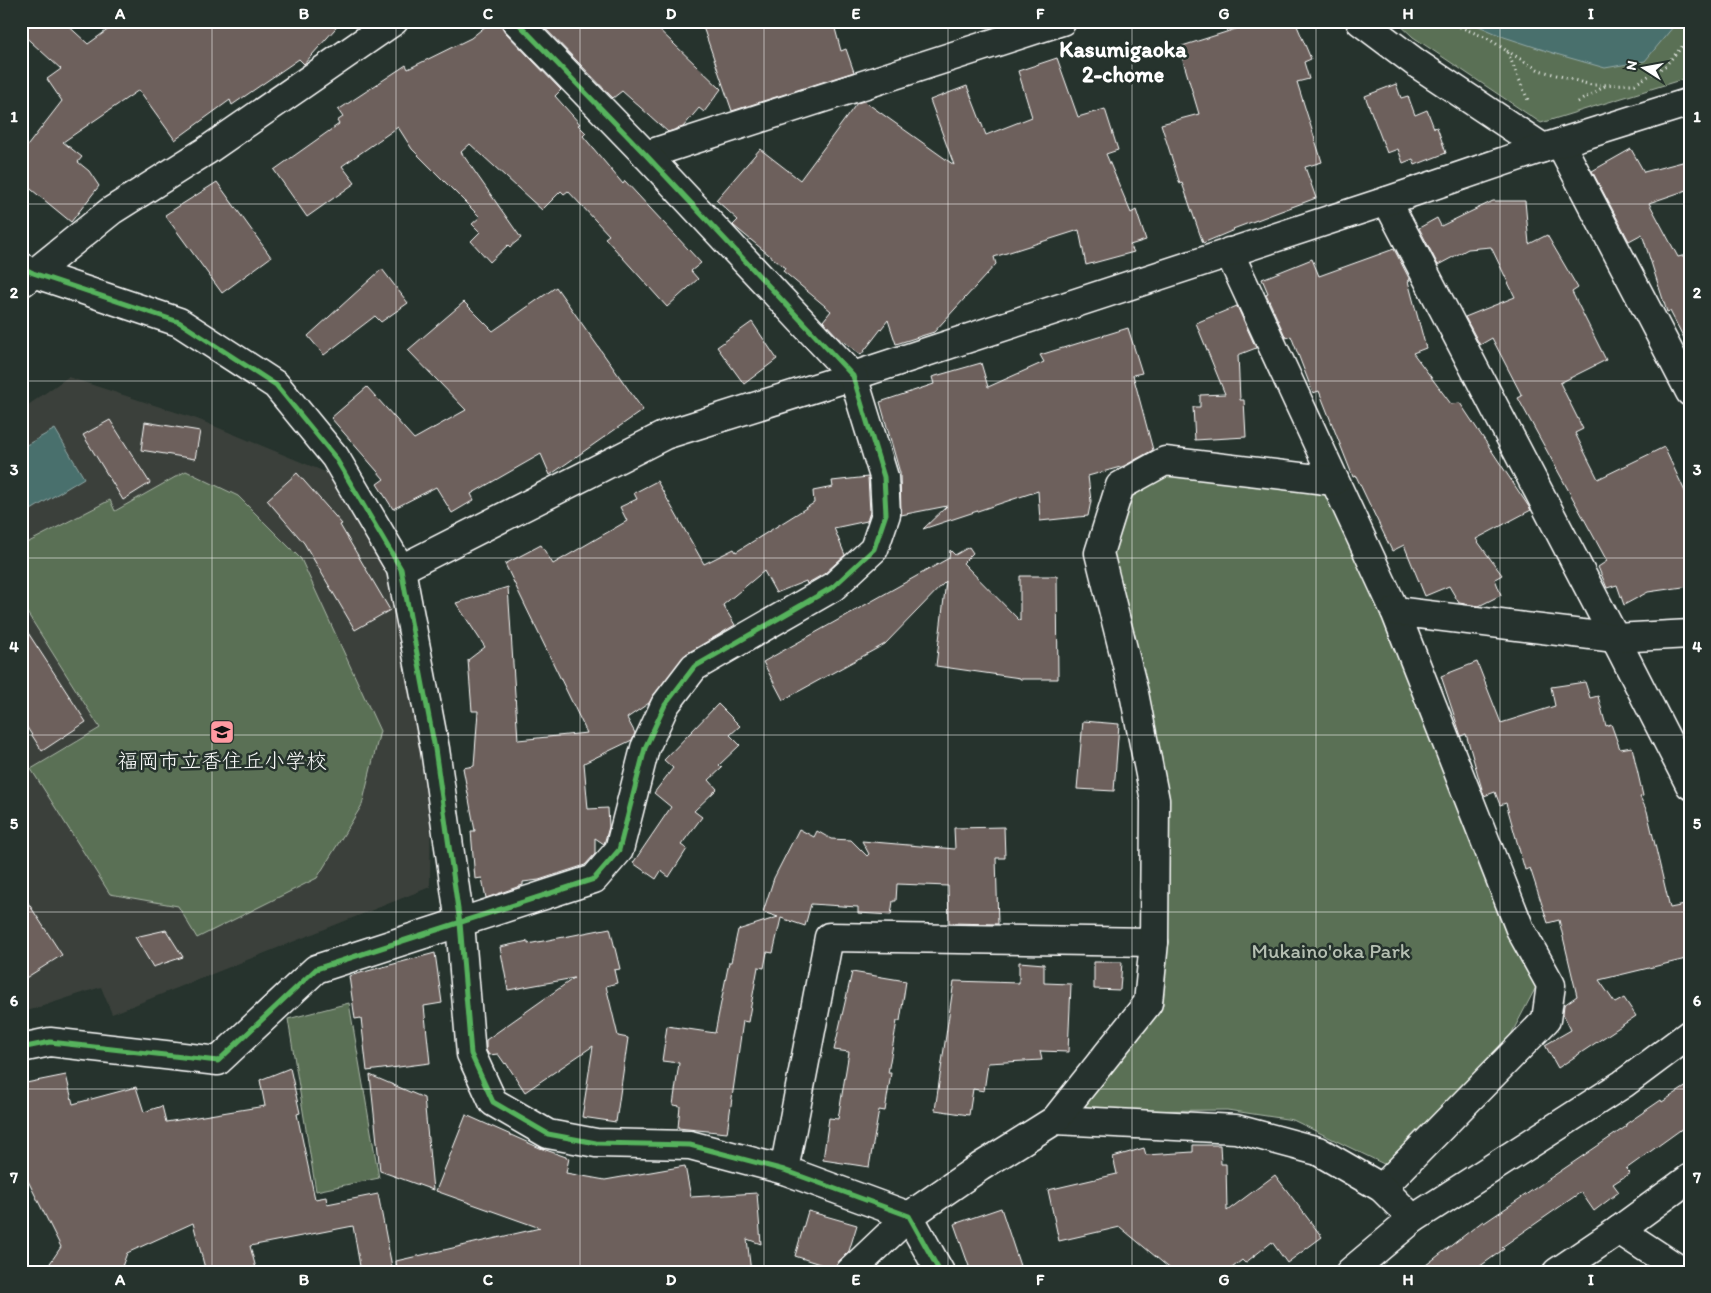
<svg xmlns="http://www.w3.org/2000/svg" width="1711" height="1293" font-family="Itim,'Klee One',sans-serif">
<rect width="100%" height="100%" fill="#26332d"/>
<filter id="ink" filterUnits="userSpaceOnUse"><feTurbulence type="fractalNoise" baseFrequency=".02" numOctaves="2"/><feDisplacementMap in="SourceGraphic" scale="10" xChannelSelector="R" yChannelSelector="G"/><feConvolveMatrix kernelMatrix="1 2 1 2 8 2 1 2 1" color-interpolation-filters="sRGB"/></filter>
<g filter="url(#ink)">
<polygon fill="#3b413b" points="68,377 197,419 330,474 391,572 431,776 430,887 112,1014 101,987 21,1013 21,410"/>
<g fill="#5a7054" stroke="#acb8aa">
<polygon points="1396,21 1690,21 1690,77 1541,123 1413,37"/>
<polygon points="1166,465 1329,486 1536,987 1504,1048 1390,1167 1293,1120 1227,1110 1078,1111 1155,1008 1162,801 1105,554 1125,489"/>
<polygon points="186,471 238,496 301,559 380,731 362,805 317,878 197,938 178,906 110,894 31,769 100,728 21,603 21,546 110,500 115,511"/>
<polygon points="349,1003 379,1178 316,1191 288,1019"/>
</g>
<g fill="#4a6f6d" stroke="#92a9a7">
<polygon points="1467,21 1678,21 1645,61 1605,68 1556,54 1504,37"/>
<polygon points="55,429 84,478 21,516 21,448"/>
</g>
<g fill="#6d615b" stroke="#fff">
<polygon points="21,21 63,21 88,44 120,21 342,21 304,64 299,59 232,105 230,100 175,140 139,90 63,142 82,157 78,162 89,171 99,186 71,222 21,181 21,154 62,101 47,79 61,69 21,33"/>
<polygon points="492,21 501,21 501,25 505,32 561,90 555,96 580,124 578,125 586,133 583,136 623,184 625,181 701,263 691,271 698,279 667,307 605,238 609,235 568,191 564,194 561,191 542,210 470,144 461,152 521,238 510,247 508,245 490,262 471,241 480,232 472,224 480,217 412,149 398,127 342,166 355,183 307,217 274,170 339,124 337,121 343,117 338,110 406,65 408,69 471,38"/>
<polygon points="538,21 650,21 721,89 704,112 699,108 683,127 668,132 622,91 613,98"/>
<polygon points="701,21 833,21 841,51 846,49 854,72 732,111"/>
<polygon points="1241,21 1295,21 1311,59 1304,62 1309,79 1297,82 1322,162 1305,167 1316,198 1233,229 1234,230 1203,243 1182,183 1180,184 1161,124 1199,114 1179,47 1242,27"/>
<polygon points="1057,58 1078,117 1105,109 1118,150 1106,154 1131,213 1136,210 1146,240 1130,245 1134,252 1086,265 1079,230 994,257 996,264 934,332 896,344 888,320 861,355 838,337 823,321 831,311 783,271 785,268 734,226 733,225 738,220 716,200 760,149 800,180 857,103 864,101 954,165 930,100 967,86 986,135 1032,117 1018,71"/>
<polygon points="1396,84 1401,98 1408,96 1415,115 1427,110 1434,128 1437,127 1446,153 1415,165 1413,159 1403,163 1398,149 1387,153 1365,96"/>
<polygon points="1631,149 1644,172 1690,160 1690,189 1649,203 1678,257 1690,254 1690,350 1670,311 1667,312 1642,234 1629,241 1592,171"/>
<polygon points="217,182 271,257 222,293 165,215"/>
<polygon points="1493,201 1525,201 1529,244 1547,235 1578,288 1572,292 1606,360 1560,383 1583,429 1575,433 1598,479 1664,447 1690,502 1690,586 1648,592 1624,605 1617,585 1607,588 1598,567 1607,561 1518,398 1522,396 1492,338 1480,345 1465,317 1515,297 1491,247 1468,249 1438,265 1419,228 1437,218 1441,226"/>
<polygon points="1394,249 1410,280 1408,281 1426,348 1413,353 1451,404 1460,403 1531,510 1476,539 1502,575 1495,579 1501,595 1479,606 1459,603 1449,586 1425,596 1404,545 1392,551 1356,476 1353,477 1319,391 1313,393 1291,336 1286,338 1266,294 1268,293 1262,279 1312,259 1319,276"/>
<polygon points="382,269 408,303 381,322 375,316 324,355 308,336"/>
<polygon points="556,287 643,410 550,475 541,454 471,494 474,500 452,513 436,487 393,509 377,484 384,479 331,418 367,387 414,439 466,410 408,350 464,302 493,331"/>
<polygon points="1237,306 1256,348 1238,355 1240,400 1244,400 1246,437 1195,440 1193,407 1200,407 1200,395 1225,394 1196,323"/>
<polygon points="752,322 777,359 744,384 717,347"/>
<polygon points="1128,328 1142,373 1133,375 1153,450 1124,466 1088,476 1091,501 1088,516 1040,521 1038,491 923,529 947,506 901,515 900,473 880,402 934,384 932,377 981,363 988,387 1044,362 1040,355"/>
<polygon points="110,420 150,483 123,500 83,435"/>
<polygon points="145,422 200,431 195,459 141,450"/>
<polygon points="297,473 342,524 340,525 390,610 355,630 304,543 267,500"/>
<polygon points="868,477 870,512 867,521 834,528 845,555 824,574 808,583 807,584 806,581 776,593 764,571 723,605 735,625 686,654 653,696 649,703 627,718 635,733 632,740 584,763 588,809 608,808 609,827 604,844 595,838 595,854 585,865 539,880 523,882 523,885 486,898 482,878 475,879 471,831 475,831 463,768 474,766 478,711 472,711 468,660 485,647 456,603 508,587 518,740 587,733 505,564 541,545 553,564 627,521 620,507 637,499 634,493 657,481 704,564 734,549 736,552 814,503 813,491 833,487 832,481"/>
<polygon points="969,547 973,553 963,563 1020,621 1020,576 1057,576 1058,679 1020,679 1020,678 936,666 946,581 885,644 783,700 763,662 949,558 950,550 955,555"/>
<polygon points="21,622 86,722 42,751 21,718"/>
<polygon points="1477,662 1501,723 1555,706 1551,687 1585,682 1590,698 1598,696 1606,726 1611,724 1620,749 1632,747 1643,796 1640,797 1647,811 1670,908 1690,904 1690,958 1599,980 1615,1003 1624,998 1636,1016 1558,1068 1545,1045 1571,1030 1563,1014 1564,1005 1577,996 1559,920 1548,923 1530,868 1525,870 1506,803 1500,805 1495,792 1484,796 1466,734 1461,736 1441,676"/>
<polygon points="718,704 740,726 730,735 740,745 719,765 722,768 709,780 717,789 694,811 702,817 681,845 687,849 669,877 661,871 656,879 633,863 671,807 654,793 673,768 664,760"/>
<polygon points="1083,721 1119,724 1114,791 1077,789"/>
<polygon points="1004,827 1005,858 996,858 998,924 949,923 948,886 897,884 896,901 893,901 891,915 858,913 858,907 811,904 805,926 781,918 773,953 767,952 764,968 758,967 748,1022 743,1021 727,1133 678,1128 680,1106 673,1105 679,1063 662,1061 667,1026 715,1033 729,962 731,962 738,930 778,917 763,912 774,878 799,829 814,837 817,831 831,839 851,840 867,856 869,854 862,841 955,849 954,828"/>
<polygon points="21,892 62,955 21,981"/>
<polygon points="610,928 620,969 614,970 617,983 606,986 618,1036 628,1038 616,1122 582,1117 593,1046 525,1092 506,1063 505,1064 498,1054 489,1055 486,1050 486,1040 574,978 508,990 500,947 528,941 528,944"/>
<polygon points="166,930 183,957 153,967 135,937"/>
<polygon points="435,953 442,1003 424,1006 430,1063 367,1071 361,1018 355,1019 349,976"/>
<polygon points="1019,962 1044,964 1044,983 1071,984 1068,1052 1040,1051 1042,1060 988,1063 984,1091 973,1089 969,1115 935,1110 954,981 1019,983"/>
<polygon points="1094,962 1122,962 1120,990 1094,989"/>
<polygon points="852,972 906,981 900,1021 897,1021 888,1073 891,1073 885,1111 879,1110 869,1167 823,1160 829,1118 838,1119 849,1052 834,1050"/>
<polygon points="290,1068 300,1113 297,1114 315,1199 326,1197 327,1204 378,1194 393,1272 361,1272 353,1226 250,1246 257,1272 206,1272 193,1223 127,1253 120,1272 44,1272 61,1247 21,1167 21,1084 66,1075 73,1104 136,1087 144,1112 162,1106 166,1122 265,1106 260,1080"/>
<polygon points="370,1075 424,1098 433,1190 380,1171"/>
<polygon points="1690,1084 1690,1123 1626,1169 1630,1173 1613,1184 1619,1192 1594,1211 1581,1192 1502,1247 1504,1249 1472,1272 1417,1272 1483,1221 1484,1223 1627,1126 1626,1124 1661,1100 1662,1102"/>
<polygon points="466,1115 540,1148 569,1158 566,1173 605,1180 685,1166 691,1197 757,1193 761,1244 747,1239 751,1272 397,1272 396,1261 540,1228 436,1191"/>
<polygon points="1193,1145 1220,1145 1221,1164 1226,1164 1227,1211 1275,1175 1322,1237 1287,1263 1272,1242 1245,1263 1242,1260 1227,1272 1174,1272 1120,1227 1059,1241 1048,1190 1117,1174 1113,1157 1144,1148 1146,1155 1193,1152"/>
<polygon points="1001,1208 1022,1272 971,1272 954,1224"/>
<polygon points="808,1211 857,1225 849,1251 839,1261 835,1269 795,1256"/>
</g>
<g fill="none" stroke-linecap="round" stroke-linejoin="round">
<defs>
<g id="minor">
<polyline points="1360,21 1416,63 1543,148"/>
<polyline points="1560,143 1690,392"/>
<polyline points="646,155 1062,21"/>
<polyline points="1387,201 1615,638 1690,785"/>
<polyline points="1229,252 1395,611 1520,929 1551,985 1546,1020 1382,1188"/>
<polyline points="21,267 33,273 179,322 276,385 335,457 401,569 435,749 460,923 471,1054 493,1102 548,1134 596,1143 690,1145 784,1170 909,1216 940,1272"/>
<polyline points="23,282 111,211 206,151 394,21"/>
<polyline points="401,569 665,435 853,376 1387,201 1543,148 1690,102"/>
<polyline points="1395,611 1615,638 1690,634"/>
<polyline points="21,1048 50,1042 218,1061 316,969 594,879 619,850 645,748 665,705 694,667 833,587 874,549 886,514 884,477 853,376 646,155 516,21"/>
<polyline points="1055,1120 1236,1129 1318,1151 1382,1188 1413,1219"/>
<polyline points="784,1170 829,937 1154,942"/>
<polyline points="1619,1230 1683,1272"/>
<polyline points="850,1272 909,1216 980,1167 1055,1120 1148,1003 1154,942 1155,800 1134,693 1099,553 1120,486 1165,461 1334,481"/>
<polyline points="1557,1272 1619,1230 1690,1178"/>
</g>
<polyline id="tertiary" points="1350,1272 1413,1219 1623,1084 1690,1034"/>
</defs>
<use href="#minor" stroke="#fff" stroke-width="31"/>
<use href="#tertiary" stroke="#fff" stroke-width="31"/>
<g stroke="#fff" stroke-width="3" stroke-dasharray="1 4" stroke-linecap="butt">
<polyline points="1446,21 1489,39 1507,51 1528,100"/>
<polyline points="1507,51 1539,70 1591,85 1635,84 1665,66 1690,38"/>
<polyline points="1578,102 1607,85"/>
</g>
<use href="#minor" stroke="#26332d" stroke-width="28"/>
<use href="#tertiary" stroke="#26332d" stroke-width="28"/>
<defs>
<g id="cycleway">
<polyline points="21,267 33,273 179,322 276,385 335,457 401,569 435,749 460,923 471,1054 493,1102 548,1134 596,1143 690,1145 784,1170 909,1216 940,1272"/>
<polyline points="21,1048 50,1042 218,1061 316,969 594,879 619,850 645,748 665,705 694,667 833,587 874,549 886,514 884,477 853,376 646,155 516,21"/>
</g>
</defs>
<use href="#cycleway" stroke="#26332d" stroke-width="8"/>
<use href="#cycleway" stroke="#56b35d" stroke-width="5"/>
</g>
</g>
<path fill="none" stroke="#fff" stroke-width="1" stroke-opacity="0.55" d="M212,21V1272M396,21V1272M580,21V1272M764,21V1272M948,21V1272M1132,21V1272M1316,21V1272M1500,21V1272M21,204H1690M21,381H1690M21,558H1690M21,735H1690M21,912H1690M21,1089H1690"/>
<defs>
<symbol id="school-square" viewBox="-11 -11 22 22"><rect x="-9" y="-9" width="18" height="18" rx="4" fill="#ff9aa2" stroke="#26332d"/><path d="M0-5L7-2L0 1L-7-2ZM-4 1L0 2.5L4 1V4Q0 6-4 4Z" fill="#111"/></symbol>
</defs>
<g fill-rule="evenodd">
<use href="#school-square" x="208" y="718" width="28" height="28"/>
</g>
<g text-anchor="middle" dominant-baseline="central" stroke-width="5" stroke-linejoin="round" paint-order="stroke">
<g font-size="21" fill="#fff" stroke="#26332d">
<text x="222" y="760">福岡市立香住丘小学校</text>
</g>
<g font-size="21" fill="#b5bfb2" stroke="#26332d">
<text x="1331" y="950">Mukaino'oka Park</text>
</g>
<g font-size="22" font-weight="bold" fill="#fff" stroke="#26332d">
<text x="1123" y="49">Kasumigaoka<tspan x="1123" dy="25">2-chome</tspan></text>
</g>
</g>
<rect width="1711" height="1293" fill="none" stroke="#26332d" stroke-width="55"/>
<g transform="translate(1644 68) rotate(281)" stroke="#26332d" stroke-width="4" paint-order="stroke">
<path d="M0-4L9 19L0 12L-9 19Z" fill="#ffffff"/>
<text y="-8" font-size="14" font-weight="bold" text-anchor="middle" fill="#ffffff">N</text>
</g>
<rect x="28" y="28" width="1656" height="1238" fill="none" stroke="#fff" stroke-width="2"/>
<g font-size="16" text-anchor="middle" font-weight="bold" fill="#fff">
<text x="120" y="19">A</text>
<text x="304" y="19">B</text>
<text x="488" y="19">C</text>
<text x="671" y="19">D</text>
<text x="856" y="19">E</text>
<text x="1040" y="19">F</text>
<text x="1224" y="19">G</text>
<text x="1408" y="19">H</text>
<text x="1591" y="19">I</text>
<text x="14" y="122">1</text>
<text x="1697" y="122">1</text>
<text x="14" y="298">2</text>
<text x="1697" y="298">2</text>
<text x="14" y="475">3</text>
<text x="1697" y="475">3</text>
<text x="14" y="652">4</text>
<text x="1697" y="652">4</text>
<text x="14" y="829">5</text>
<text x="1697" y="829">5</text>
<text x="14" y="1006">6</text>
<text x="1697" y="1006">6</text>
<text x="14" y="1183">7</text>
<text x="1697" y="1183">7</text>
<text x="120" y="1285">A</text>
<text x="304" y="1285">B</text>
<text x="488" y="1285">C</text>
<text x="671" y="1285">D</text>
<text x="856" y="1285">E</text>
<text x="1040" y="1285">F</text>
<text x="1224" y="1285">G</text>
<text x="1408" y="1285">H</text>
<text x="1591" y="1285">I</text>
</g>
</svg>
